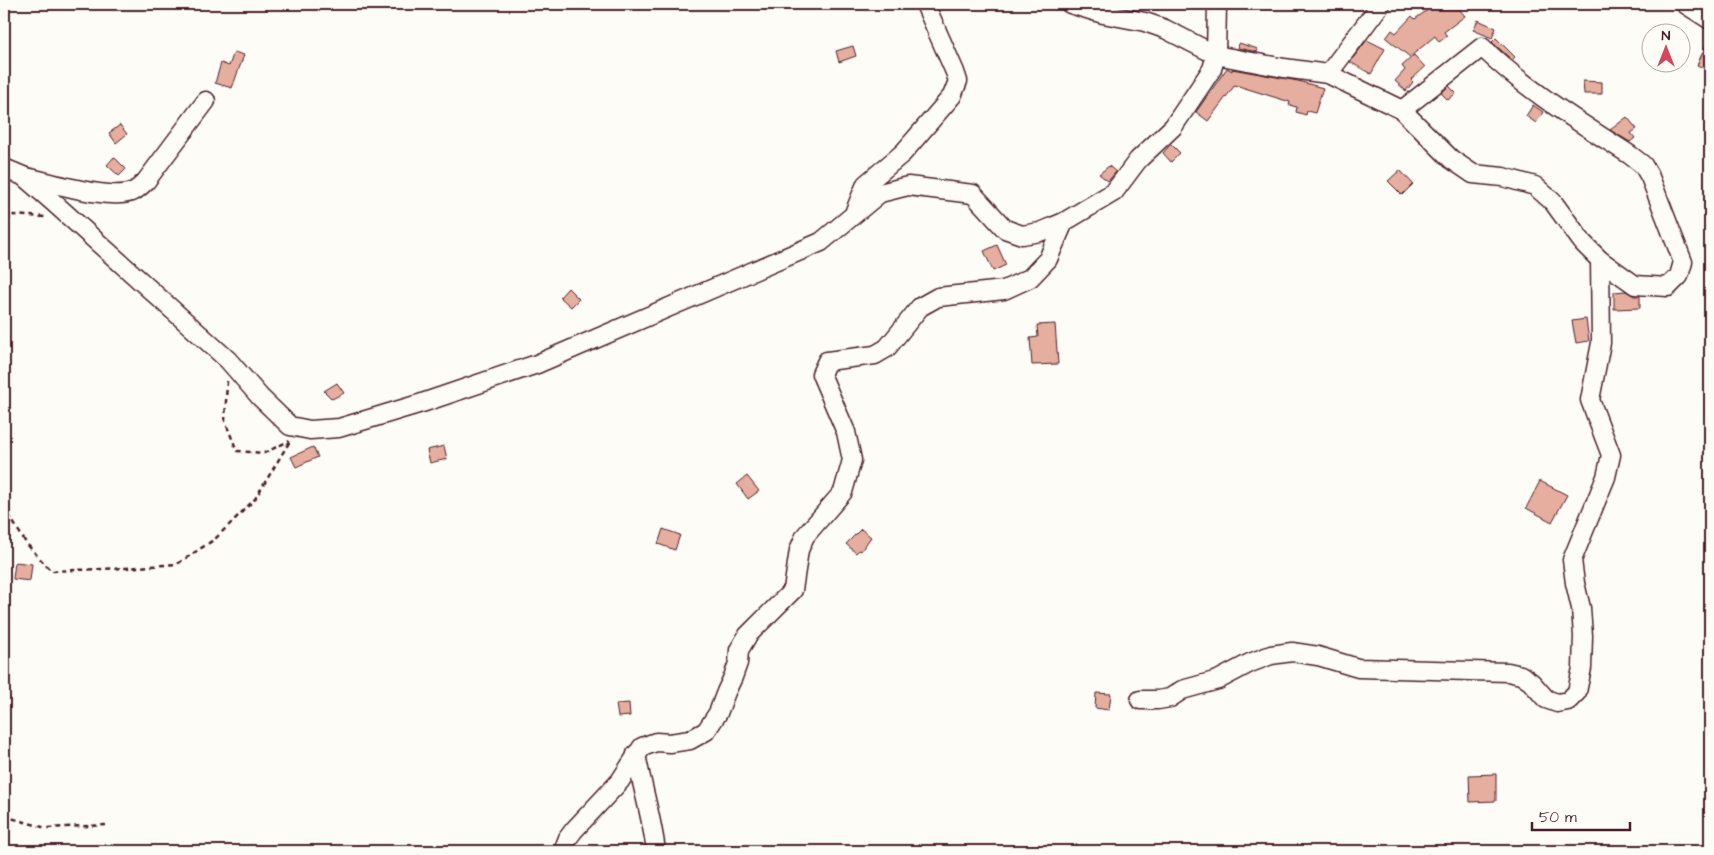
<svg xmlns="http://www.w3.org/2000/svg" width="1714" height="855" font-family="'Architects Daughter',sans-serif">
<rect width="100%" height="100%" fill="#fdfcf7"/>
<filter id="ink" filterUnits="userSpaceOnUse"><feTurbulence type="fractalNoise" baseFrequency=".02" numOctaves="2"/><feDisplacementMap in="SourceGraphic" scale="10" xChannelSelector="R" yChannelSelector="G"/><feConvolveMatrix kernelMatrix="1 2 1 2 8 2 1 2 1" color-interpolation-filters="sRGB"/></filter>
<g filter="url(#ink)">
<g fill="#e6ae9e" stroke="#4a1f2b">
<polygon points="1436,4 1455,4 1465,16 1444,32 1447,36 1439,42 1435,36 1410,57 1386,38 1392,30 1396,33 1412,16 1415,19"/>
<polygon points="1478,20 1496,28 1492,38 1473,30"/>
<polygon points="1710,36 1710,71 1697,65"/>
<polygon points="1496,38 1515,57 1512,60 1492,42"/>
<polygon points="1367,40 1385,49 1371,74 1350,62"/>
<polygon points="1239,43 1258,49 1257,52 1238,48"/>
<polygon points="853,46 856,56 839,62 836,51"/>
<polygon points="234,52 244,55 232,88 215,83 221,63 229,66"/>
<polygon points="1414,55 1425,67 1411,80 1413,82 1406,91 1395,81 1405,70 1402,66"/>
<polygon points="1227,68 1232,71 1232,69 1298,81 1323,88 1315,113 1307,111 1306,115 1296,112 1297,107 1289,105 1290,102 1235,85 1208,121 1196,112"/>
<polygon points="1583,81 1602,82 1602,94 1584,94"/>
<polygon points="1449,86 1456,93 1448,100 1441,93"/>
<polygon points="1533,105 1543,112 1536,123 1526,116"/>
<polygon points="1627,117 1637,129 1631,133 1635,138 1630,142 1610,130"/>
<polygon points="120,125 127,134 116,143 109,133"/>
<polygon points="1171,144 1180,153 1171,162 1163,153"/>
<polygon points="114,157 126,169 119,176 107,165"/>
<polygon points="1109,166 1116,172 1108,181 1099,174"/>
<polygon points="1400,170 1413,184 1402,195 1388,181"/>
<polygon points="997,245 1006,265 993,271 984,251"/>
<polygon points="568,288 579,299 571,307 560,297"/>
<polygon points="1626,291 1634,296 1640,296 1640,308 1614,309 1614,292"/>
<polygon points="1586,319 1589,341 1576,343 1572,321"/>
<polygon points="1055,324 1058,364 1032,365 1030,338 1038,337 1037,325"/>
<polygon points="337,383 344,393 332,399 324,391"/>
<polygon points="444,446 447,459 430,463 427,450"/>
<polygon points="313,447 318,457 296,467 291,457"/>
<polygon points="747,476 759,491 748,499 737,484"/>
<polygon points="1540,481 1567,495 1552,522 1526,508"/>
<polygon points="663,529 680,535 675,550 658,544"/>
<polygon points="861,529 871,537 861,551 859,550 856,553 846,544"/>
<polygon points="15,562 32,564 30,581 13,579"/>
<polygon points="1096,693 1111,694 1109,710 1095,708"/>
<polygon points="629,703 630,716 618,717 616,704"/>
<polygon points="1496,774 1496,801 1470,802 1469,775"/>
</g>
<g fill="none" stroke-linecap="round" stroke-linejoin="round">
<defs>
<g id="minor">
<path d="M1070,4L1103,14L1145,22L1165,29L1216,55L1284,68L1328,74L1402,110L1451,159L1473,174L1503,177L1535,186L1553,202L1583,243L1600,260L1635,285L1668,287L1679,276L1683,262L1650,177L1643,165L1630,155C1579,122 1526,90 1482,47L1402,110"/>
<polyline points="1685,4 1710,20"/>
<polyline points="1328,74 1381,4"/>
<polyline points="4,168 23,176 53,202 228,360 260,397 290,426 310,430 339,428 422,403 537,364 821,242 880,193 908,186 973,194 1005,229 1022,235 1040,232 1064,222 1114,192 1138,160 1173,127 1212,69 1216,55 1217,4"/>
<path d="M26,177C51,182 112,202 134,191C138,189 143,184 146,181L206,101"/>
<polyline points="855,211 866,184 903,153 952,96 958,81 955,72 925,4"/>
<polyline points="1140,700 1158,700 1170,698 1182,690 1218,680 1250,663 1271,655 1292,652 1318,656 1358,668 1508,672 1521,675 1531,682 1546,699 1557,703 1568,701 1577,692 1582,668 1583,636 1581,608 1575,583 1572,560 1606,477 1611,455 1590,400 1601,343 1600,260"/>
<path d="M636,754C642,787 652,818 656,851"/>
<polyline points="563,851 568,838 574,830 620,781 642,747 656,742 670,743 690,740 706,731 718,713 726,692 733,677 738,663 739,650 748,635 793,590 799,550 805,536 843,492 852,460 846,432 821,374 827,361 875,355 887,348 920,307 938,297 1004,290 1030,278 1048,259 1064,222"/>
</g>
</defs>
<use href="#minor" stroke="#4a1f2b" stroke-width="21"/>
<g stroke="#4a1f2b" stroke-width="2.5" stroke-dasharray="5 4" stroke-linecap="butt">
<polyline points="4,230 11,215 46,217"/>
<polyline points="227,381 225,421 237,451 264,453 289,441"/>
<polyline points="4,416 5,420 4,421"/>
<polyline points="4,507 26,543 51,571 126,568 177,564 215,539 255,499 290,441"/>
<polyline points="4,816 46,828 106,825"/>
</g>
<use href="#minor" stroke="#fdfcf7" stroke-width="18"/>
</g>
</g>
<rect width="1714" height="855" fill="none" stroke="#fdfcf7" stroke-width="20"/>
<rect x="10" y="10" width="1694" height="835" fill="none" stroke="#4a1f2b" stroke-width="2" filter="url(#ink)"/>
<g transform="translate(1666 48)"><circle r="24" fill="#fdfcf7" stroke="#b5a4a5"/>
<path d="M0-4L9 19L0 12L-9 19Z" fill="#d1495b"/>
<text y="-8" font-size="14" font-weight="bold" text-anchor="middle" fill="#4a1f2b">N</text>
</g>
<path d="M1532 822v8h98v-8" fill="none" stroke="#4a1f2b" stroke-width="2.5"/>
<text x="1539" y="822" font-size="15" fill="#4a1f2b" stroke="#fdfcf7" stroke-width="4" paint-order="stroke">50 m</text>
</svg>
